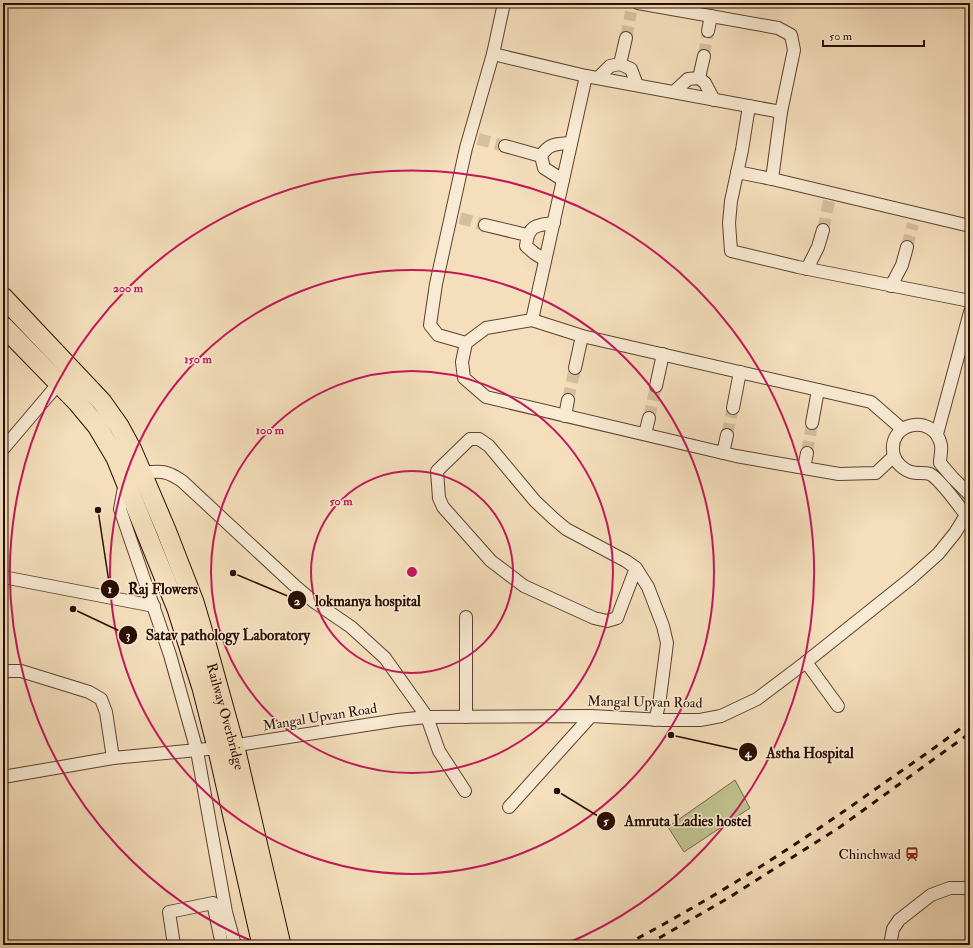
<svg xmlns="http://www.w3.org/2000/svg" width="973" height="948" font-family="'IM FELL Double Pica',serif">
<rect width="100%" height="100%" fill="#f4debb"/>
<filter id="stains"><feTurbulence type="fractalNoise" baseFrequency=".005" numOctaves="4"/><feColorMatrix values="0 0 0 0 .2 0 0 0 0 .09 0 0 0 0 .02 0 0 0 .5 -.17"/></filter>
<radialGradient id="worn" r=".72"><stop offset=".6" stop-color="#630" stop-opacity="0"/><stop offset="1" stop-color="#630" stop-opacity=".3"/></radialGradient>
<polygon fill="#bfc08d" stroke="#746646" points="735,780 750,808 684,852 668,827"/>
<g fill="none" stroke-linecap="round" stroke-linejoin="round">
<g stroke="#d6bf9f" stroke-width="12" stroke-dasharray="12 6" stroke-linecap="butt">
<polyline points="626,38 631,12"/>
<polyline points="704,56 708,31"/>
<polyline points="478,139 505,146"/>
<polyline points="460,218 485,225"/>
<polyline points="823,230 829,201"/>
<polyline points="907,247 913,224"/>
<polyline points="568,400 575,368"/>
<polyline points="649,418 656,386"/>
<polyline points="727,435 733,408"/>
<polyline points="807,453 812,423"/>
</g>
<defs>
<g id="minor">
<polyline points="638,3 778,28 791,35 794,50 781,112 772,179 970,226"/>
<polyline points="708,31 711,16"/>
<polyline points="493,54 586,76 781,112"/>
<polyline points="620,64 626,38"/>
<polyline points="598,78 610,66 620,64 631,69 637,85"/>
<polyline points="699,78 704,56"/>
<polyline points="674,92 688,79 699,78 705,83 714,100"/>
<polyline points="749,106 742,150 731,201 729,223 731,251 798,267 970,301"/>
<polyline points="505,146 541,156"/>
<polyline points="737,172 772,179"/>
<path d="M563,180L544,168L541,156C549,143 557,144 571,143"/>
<polyline points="485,225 527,235"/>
<path d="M545,260L534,253L526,246C528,226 535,225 554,223"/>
<polyline points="807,269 818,247 823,230"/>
<polyline points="891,286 902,265 907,247"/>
<polyline points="532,320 586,76"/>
<polyline points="466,343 438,335 430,325 436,284 466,148 493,54 504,3"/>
<polyline points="575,368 582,336"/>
<polyline points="656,386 663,354"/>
<polyline points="733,408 740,372"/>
<polyline points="565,416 568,400"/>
<polyline points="812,423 818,390"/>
<polyline points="645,434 649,418"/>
<polyline points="937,434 970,312"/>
<polyline points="3,449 59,383"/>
<polyline points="723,453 727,435"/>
<polyline points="894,456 876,473 839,474 736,456 486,397 464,378 462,362 466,343 486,328 532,320 582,336 871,402 902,429"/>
<polyline points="804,468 807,453"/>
<path d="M141,473C161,471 166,470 182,481L294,585L313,601L351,627L385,658L427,717L439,751L465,791"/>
<polyline points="125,482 120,509 170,655 197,751 226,912 235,945"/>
<path d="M966,515C958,505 941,480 930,474C924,472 917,474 911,472C904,470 896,463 894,456C885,422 934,412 941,445C942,450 940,457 940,463L953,478L970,495"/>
<polyline points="636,568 617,618 607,621 594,618 524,586 491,561 443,507 439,498 437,471 470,439 479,439 489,446 535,501 553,518 566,529 626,561 636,568 648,587 663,626 667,643 659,705 655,720"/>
<polyline points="3,577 154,606"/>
<polyline points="806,662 838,706"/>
<polyline points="3,673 8,671 21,671 89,692 101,699 106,712 113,758"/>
<polyline points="466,717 466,617"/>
<polyline points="244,744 398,720 427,717 591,716 663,720 700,720 721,716 757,699 806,662 910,579 938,554 955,533 970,509"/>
<polyline points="3,777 113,758 208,749"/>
<polyline points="509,807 591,716"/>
<polyline points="174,945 169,912 213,903 222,945"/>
<polyline points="890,945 893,929 899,920 931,895 950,888 970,888"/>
</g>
<g id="primary">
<path id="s1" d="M3,297L102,402L119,426L132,450L166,530L194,602L202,629L236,752L281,945"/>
<polyline points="3,326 77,402 97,426 116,458 177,609 202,688 219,755 262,945"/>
</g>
</defs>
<use href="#minor" stroke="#5c412f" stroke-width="14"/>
<use href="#primary" stroke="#290d00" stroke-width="21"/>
<use href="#minor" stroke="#f8ead3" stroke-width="12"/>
<use href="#primary" stroke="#f4debb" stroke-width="19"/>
<g stroke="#290d00" stroke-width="3" stroke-dasharray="7 7" stroke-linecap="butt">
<path d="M625,945C713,899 797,845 877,788C908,766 940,745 970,721"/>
<polyline points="647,945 730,897 840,827 970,733"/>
</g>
</g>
<g fill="none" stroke="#c2185b" stroke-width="2">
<circle cx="412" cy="572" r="101"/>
<circle cx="412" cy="572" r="201"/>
<circle cx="412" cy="572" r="302"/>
<path d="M261 945A402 402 0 1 1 563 945"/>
</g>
<defs>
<symbol id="station-bare" viewBox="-9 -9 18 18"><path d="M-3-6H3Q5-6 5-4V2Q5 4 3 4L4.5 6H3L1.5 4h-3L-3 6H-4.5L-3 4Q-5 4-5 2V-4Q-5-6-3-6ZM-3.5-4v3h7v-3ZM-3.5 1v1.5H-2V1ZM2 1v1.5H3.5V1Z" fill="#8f2418" stroke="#f8ead3" stroke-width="2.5" paint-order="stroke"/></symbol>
</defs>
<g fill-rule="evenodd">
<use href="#station-bare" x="902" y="844" width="20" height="20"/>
</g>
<g text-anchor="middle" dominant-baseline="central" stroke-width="3" stroke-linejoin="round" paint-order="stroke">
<g font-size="14" fill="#290d00" stroke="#f8ead3">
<text transform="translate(645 702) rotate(1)">Mangal Upvan Road</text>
<text stroke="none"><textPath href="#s1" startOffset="484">Railway Overbridge</textPath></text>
<text transform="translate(320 717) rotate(-9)">Mangal Upvan Road</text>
</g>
<g font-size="14" fill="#290d00" stroke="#f8ead3" text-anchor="end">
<text x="901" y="854">Chinchwad</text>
</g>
</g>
<circle cx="412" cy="572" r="6" fill="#c2185b" stroke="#f8ead3" stroke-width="2"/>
<g font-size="12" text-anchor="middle" font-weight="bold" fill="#c2185b" stroke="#f8ead3" stroke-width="3" stroke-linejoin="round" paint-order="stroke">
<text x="128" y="292">200 m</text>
<text x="198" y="363">150 m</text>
<text x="270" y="434">100 m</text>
<text x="341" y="505">50 m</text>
</g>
<path fill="none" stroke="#290d00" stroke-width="1.5" d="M98 510L110 589M233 573L297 600M73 609L128 635M671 735L748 752M557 791L606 821"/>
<g fill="#290d00" stroke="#f8ead3" stroke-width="1.5">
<circle cx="98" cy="510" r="4"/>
<circle cx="233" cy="573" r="4"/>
<circle cx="73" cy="609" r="4"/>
<circle cx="671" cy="735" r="4"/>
<circle cx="557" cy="791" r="4"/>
<circle cx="110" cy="589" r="10"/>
<circle cx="297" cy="600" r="10"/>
<circle cx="128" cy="635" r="10"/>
<circle cx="748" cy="752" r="10"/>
<circle cx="606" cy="821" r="10"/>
</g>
<g font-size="12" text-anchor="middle" font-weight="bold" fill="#fff">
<text x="110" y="593">1</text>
<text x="297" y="605">2</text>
<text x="128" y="639">3</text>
<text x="748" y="757">4</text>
<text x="606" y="825">5</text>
</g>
<g font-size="15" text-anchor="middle" font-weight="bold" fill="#290d00" stroke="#f8ead3" stroke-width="3" stroke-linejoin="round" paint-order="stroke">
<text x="163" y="594">Raj Flowers</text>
<text x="368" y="606">lokmanya hospital</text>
<text x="228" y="640">Satav pathology Laboratory</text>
<text x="810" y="758">Astha Hospital</text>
<text x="688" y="826">Amruta Ladies hostel</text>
</g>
<rect width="973" height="948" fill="none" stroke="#f4debb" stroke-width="16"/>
<rect x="4" y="4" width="965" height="940" fill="none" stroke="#290d00" stroke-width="2"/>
<rect x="8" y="8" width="957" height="932" fill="none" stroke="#290d00"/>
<path d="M823 40v6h101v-6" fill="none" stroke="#290d00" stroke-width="2"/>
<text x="829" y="40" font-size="12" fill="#290d00" stroke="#f8ead3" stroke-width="3" paint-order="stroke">50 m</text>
<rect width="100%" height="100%" filter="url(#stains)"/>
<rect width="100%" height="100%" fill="url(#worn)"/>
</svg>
